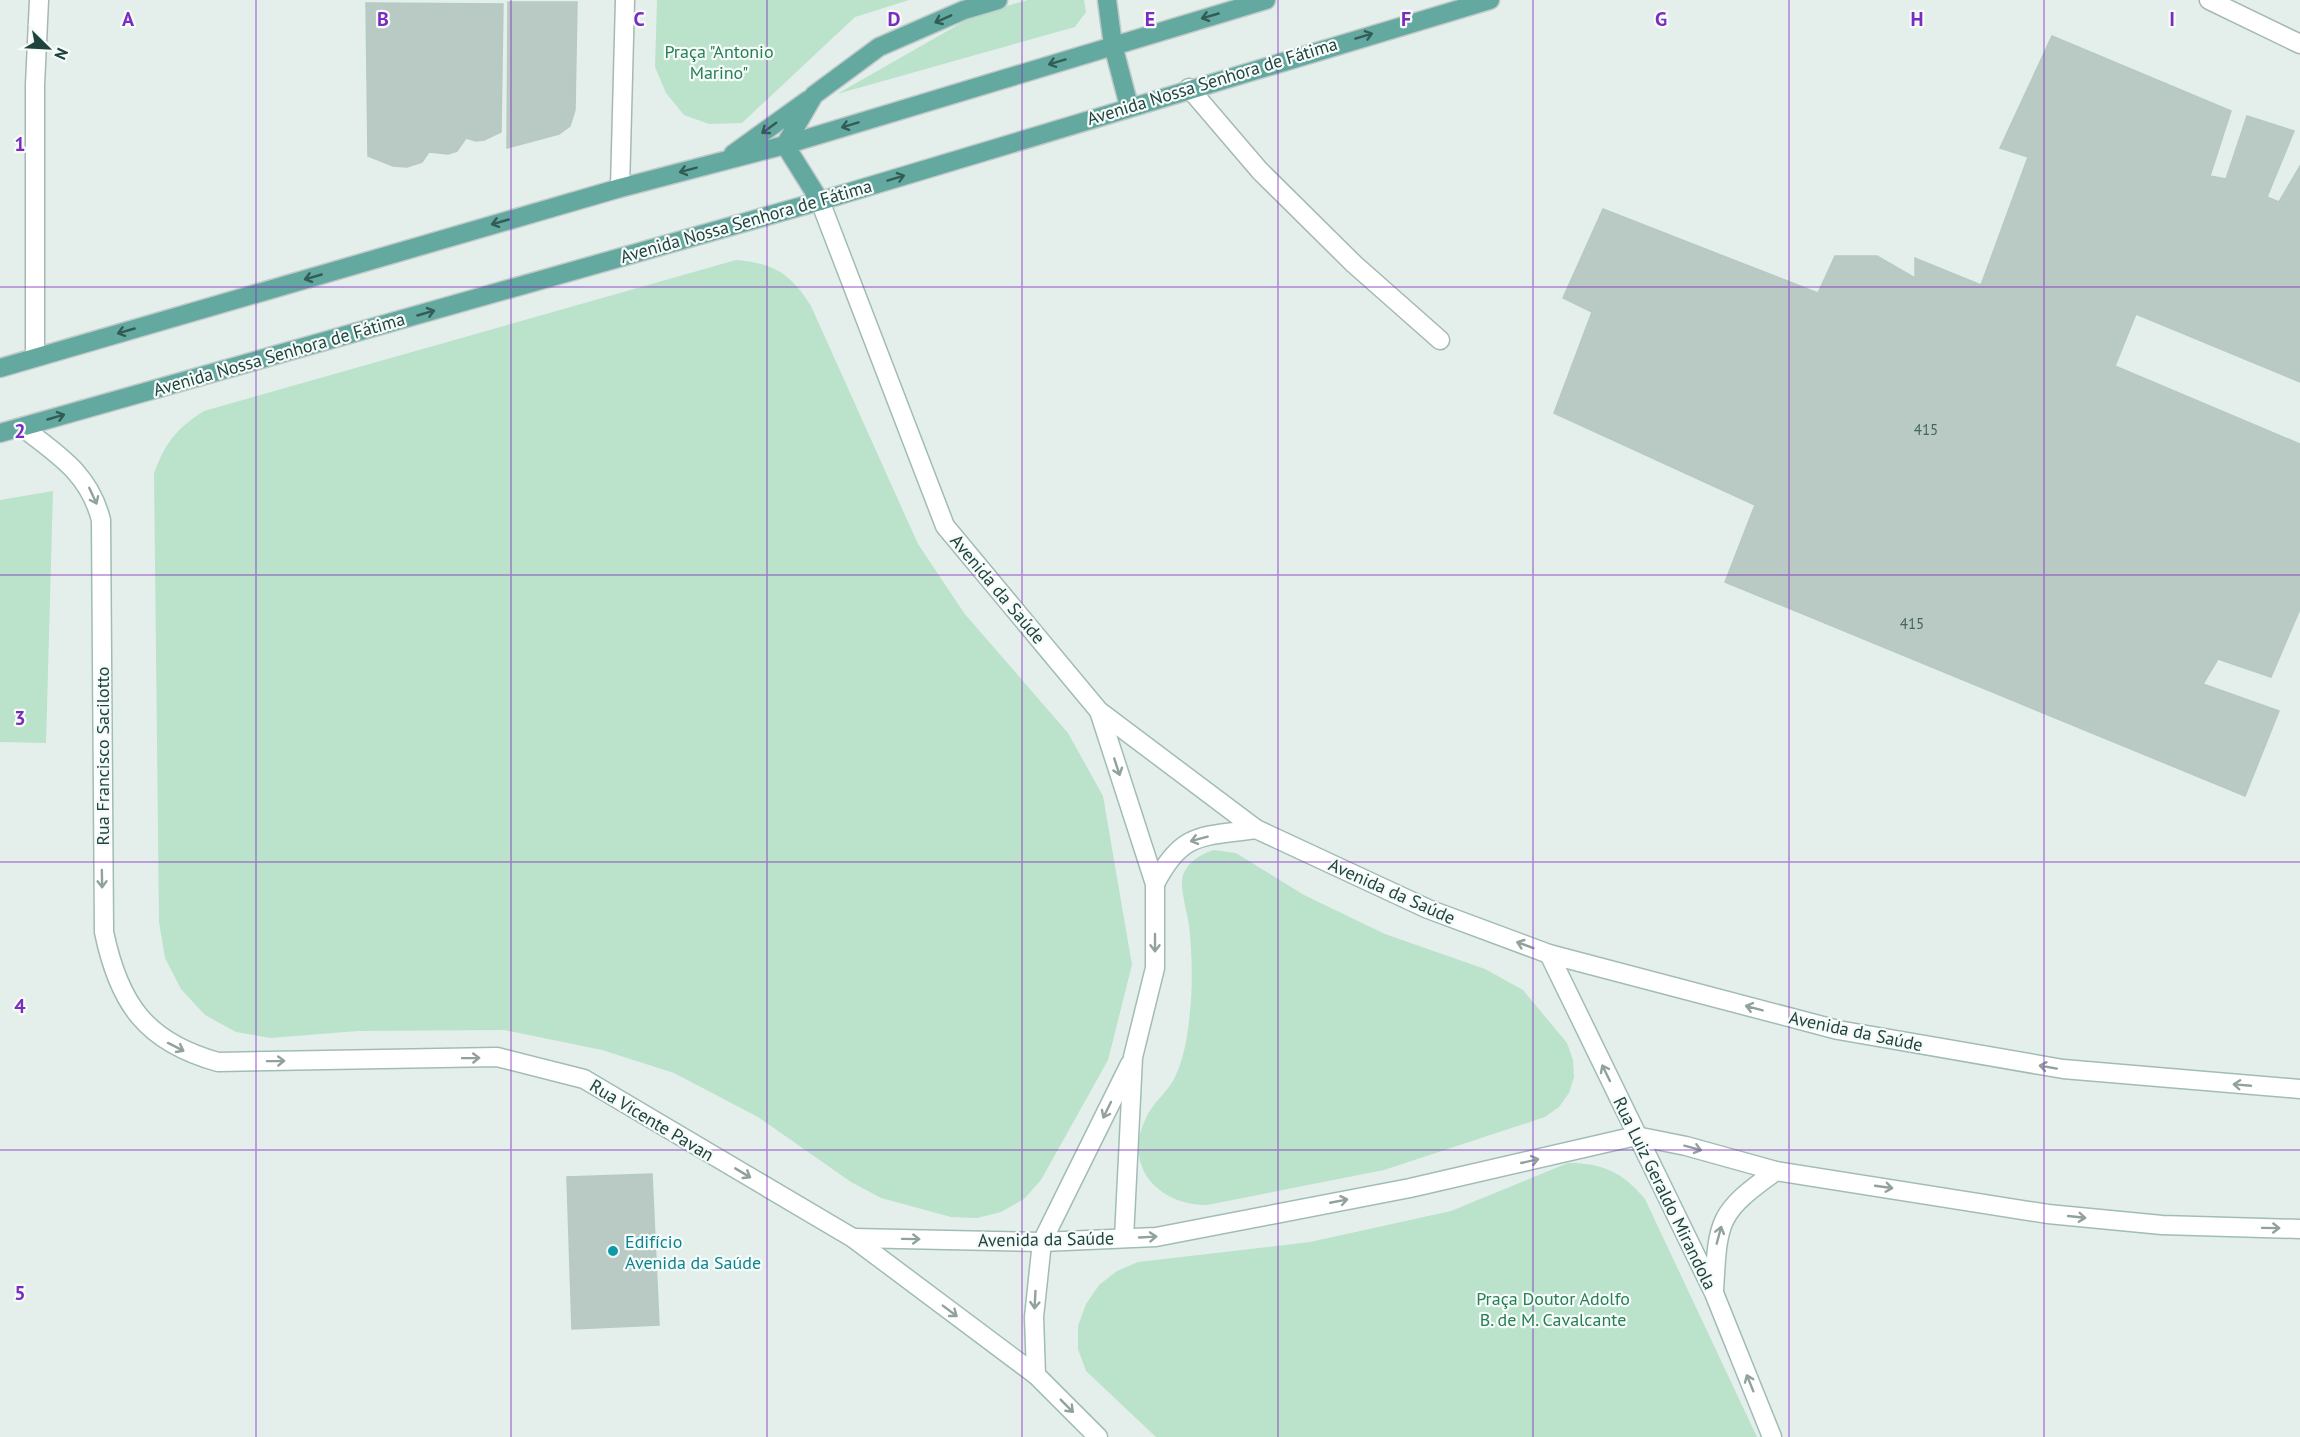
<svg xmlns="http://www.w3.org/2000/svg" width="2300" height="1437" font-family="'PT Sans',sans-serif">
<rect width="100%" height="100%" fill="#e4efec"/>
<g fill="#bbe2cb">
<polygon points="657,0 909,0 855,17 742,123 709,124 684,115 666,93 655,67"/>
<polygon points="1028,0 1084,0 1086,12 1075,27 837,94 977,14"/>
<path d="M736,260C774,263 791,274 811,306L918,544L964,613L1068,733L1103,796L1132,965L1108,1060L1041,1180L1024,1199L1001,1212L977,1218L951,1217L881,1198L851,1182L758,1117L674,1073L602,1050L504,1030L358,1031L270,1038L236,1032L205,1015L181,989L165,958L159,922L154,473C166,442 176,429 204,411Z"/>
<polygon points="53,491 46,743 0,742 0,500"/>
<path d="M1214,850L1236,853L1304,895L1385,934L1485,969L1523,990L1567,1043L1573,1060L1574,1077L1569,1093L1559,1107L1545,1117L1384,1170L1207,1205C1159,1205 1122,1167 1146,1118C1152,1104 1165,1094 1173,1081C1184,1061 1188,1034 1190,1011C1193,982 1192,954 1189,925C1187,911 1181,893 1182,880C1184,864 1200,854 1214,850Z"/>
<path d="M1568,1163C1602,1163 1623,1172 1645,1199L1757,1437H1156L1086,1371L1078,1349V1326L1086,1304L1099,1285L1117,1271L1138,1262L1310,1242L1451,1211Z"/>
</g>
<g fill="#b9cac5" stroke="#b6cac4" stroke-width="1.5">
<polygon points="508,2 577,2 575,110 570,126 559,134 507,148"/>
<polygon points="366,3 503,4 501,132 484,140 476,141 466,138 457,151 448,154 429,152 422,162 407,167 393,166 368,156"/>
<polygon points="2052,36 2231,111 2210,176 2226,179 2247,116 2294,131 2267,197 2279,202 2300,166 2300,382 2136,314 2115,366 2300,444 2300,609 2271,677 2218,659 2203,684 2279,711 2245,796 1725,582 1755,505 1554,413 1592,312 1563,298 1603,209 1818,293 1835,256 1877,256 1915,278 1915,258 1981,285 2028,157 2000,148"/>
<polygon points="652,1174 659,1325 572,1329 567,1177"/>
</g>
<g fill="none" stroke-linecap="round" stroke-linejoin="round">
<defs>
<polyline id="lane" points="1189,88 1260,171 1354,264 1440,340"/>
<g id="street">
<polyline points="2209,0 2300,44"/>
<polyline points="620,188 625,0"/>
<polyline points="35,357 35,85 39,0"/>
</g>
<g id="secondary">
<polyline points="820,201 945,526 1099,711 1256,829 1428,909 1549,954 1838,1030 2063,1069 2300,1089"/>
<path d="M22,427C58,455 89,473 101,520L104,932C119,1004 146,1042 218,1062L497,1057L584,1079L853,1238L1036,1375L1098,1437"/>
<polyline points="1099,711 1155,884 1155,968 1133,1057 1124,1238"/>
<path d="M1155,884C1182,831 1202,837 1256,829"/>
<polyline points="1549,954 1714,1293 1772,1437"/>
<polyline points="853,1238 1042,1242 1156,1237 1410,1188 1636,1136 1686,1146 1776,1171 2048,1214 2162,1225 2300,1229"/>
<path d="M1714,1291C1718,1220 1717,1213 1776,1171"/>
<polyline points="1036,1375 1034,1317 1042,1242 1130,1064"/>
</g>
<g id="primary">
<polyline points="1107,0 1113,45 1129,106"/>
<polyline points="785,145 814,95 879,47 964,10 998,0"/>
<polyline points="785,145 820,201"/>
<polyline points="733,154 808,100"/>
<polyline points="0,368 620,188 785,145 1266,0"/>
<polyline points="0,433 820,201 1490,0"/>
</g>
</defs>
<use href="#lane" stroke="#a6b8b4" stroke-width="21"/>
<use href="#street" stroke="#a6b8b4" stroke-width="21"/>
<use href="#secondary" stroke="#a1bcb6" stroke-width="21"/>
<use href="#primary" stroke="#c1cac9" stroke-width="21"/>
<use href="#lane" stroke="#fff" stroke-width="18"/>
<use href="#street" stroke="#fff" stroke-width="18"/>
<use href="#secondary" stroke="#fff" stroke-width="18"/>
<use href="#primary" stroke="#64a9a0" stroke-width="18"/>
</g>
<defs><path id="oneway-shaft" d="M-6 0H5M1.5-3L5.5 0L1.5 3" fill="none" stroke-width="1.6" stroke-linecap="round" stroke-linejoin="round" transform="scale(1.5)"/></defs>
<g stroke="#325c56">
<use href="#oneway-shaft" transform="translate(1210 16) rotate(164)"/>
<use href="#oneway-shaft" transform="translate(943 19) rotate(156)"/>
<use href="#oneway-shaft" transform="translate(1364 36) rotate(-17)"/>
<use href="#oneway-shaft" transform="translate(1057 62) rotate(163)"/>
<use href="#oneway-shaft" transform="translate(850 125) rotate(163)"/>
<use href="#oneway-shaft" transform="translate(769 128) rotate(144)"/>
<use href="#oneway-shaft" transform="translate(688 170) rotate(165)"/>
<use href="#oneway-shaft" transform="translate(896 178) rotate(-17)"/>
<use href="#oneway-shaft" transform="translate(500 222) rotate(164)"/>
<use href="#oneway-shaft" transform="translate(313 277) rotate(164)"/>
<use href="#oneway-shaft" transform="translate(426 313) rotate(-16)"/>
<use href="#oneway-shaft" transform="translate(126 331) rotate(164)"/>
<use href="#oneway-shaft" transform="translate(56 417) rotate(-16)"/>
</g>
<g stroke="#90a19e">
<use href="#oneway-shaft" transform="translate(93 496) rotate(65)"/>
<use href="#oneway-shaft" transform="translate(1117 767) rotate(72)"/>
<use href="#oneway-shaft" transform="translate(1199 839) rotate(165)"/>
<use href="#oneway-shaft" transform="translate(102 879) rotate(89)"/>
<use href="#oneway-shaft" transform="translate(1155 943) rotate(90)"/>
<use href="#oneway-shaft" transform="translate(1525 945) rotate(-160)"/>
<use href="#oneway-shaft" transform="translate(1754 1008) rotate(-165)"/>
<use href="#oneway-shaft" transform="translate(176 1047) rotate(27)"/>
<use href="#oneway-shaft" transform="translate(471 1058) rotate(-1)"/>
<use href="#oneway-shaft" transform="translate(276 1061) rotate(-1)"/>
<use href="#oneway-shaft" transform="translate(2048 1067) rotate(-170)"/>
<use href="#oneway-shaft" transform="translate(1606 1073) rotate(-116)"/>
<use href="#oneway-shaft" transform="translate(2242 1085) rotate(-175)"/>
<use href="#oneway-shaft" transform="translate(1107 1110) rotate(116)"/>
<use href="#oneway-shaft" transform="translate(1693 1148) rotate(15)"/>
<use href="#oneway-shaft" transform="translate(1530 1161) rotate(-13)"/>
<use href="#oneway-shaft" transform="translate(743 1173) rotate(31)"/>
<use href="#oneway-shaft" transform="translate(1884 1187) rotate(8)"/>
<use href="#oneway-shaft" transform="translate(1339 1201) rotate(-11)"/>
<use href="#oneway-shaft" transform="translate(2077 1217) rotate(6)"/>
<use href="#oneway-shaft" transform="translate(2271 1228) rotate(1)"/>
<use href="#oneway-shaft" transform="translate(1719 1235) rotate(-75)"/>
<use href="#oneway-shaft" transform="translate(1148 1237) rotate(-3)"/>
<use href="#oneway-shaft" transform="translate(911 1239) rotate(1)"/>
<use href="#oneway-shaft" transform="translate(1035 1300) rotate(93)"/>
<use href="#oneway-shaft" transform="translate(950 1311) rotate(37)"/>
<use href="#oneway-shaft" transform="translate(1750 1383) rotate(-112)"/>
<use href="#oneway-shaft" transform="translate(1067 1406) rotate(45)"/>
</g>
<path fill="none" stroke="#7b2cbf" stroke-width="1.5" stroke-opacity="0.55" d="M256,0V1437M511,0V1437M767,0V1437M1022,0V1437M1278,0V1437M1533,0V1437M1789,0V1437M2044,0V1437M0,287H2300M0,575H2300M0,862H2300M0,1150H2300"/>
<circle fill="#0f9aa8" stroke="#f5fbf9" stroke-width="2" cx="613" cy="1251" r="6"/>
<g text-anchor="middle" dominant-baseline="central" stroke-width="4.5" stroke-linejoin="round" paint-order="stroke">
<g font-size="15" fill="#476560">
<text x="1926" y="429">415</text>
<text x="1912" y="623">415</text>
</g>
<g font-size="18" fill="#277e54" stroke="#f5fbf9">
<text x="719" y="51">Praça "Antonio<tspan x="719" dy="21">Marino"</tspan></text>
<text x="1553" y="1298">Praça Doutor Adolfo<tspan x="1553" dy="21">B. de M. Cavalcante</tspan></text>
</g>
<g font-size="18" fill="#21433e" stroke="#f5fbf9">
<text transform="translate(1212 81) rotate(-17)">Avenida Nossa Senhora de Fátima</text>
<text transform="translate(746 221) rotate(-16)">Avenida Nossa Senhora de Fátima</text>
<text transform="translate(279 354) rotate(-16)">Avenida Nossa Senhora de Fátima</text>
<text transform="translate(998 589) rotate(50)">Avenida da Saúde</text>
<text transform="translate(102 756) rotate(-90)">Rua Francisco Sacilotto</text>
<text transform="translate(1392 891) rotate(24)">Avenida da Saúde</text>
<text transform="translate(1856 1031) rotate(12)">Avenida da Saúde</text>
<text transform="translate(652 1120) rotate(31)">Rua Vicente Pavan</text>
<text transform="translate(1665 1193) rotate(64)">Rua Luiz Geraldo Mirandola</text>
<text transform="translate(1046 1239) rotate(-1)">Avenida da Saúde</text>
</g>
<g font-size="18" fill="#0d838f" stroke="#f5fbf9" text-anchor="start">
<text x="625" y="1241">Edifício<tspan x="625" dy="21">Avenida da Saúde</tspan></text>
</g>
</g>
<g font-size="20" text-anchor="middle" font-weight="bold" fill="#7b2cbf" stroke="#f5fbf9" stroke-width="4.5" stroke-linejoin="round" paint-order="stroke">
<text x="128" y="26">A</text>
<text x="383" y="26">B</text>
<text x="639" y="26">C</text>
<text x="894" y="26">D</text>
<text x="1150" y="26">E</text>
<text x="1406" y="26">F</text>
<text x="1661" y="26">G</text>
<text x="1917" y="26">H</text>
<text x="2172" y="26">I</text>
<text x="20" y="151">1</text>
<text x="20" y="438">2</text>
<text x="20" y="725">3</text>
<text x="20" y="1013">4</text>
<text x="20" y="1300">5</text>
</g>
<g transform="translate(48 48) rotate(114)" stroke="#f5fbf9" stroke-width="4.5" paint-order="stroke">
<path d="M0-4.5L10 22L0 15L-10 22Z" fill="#21433e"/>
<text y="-9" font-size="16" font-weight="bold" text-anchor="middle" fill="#21433e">N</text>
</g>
</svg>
